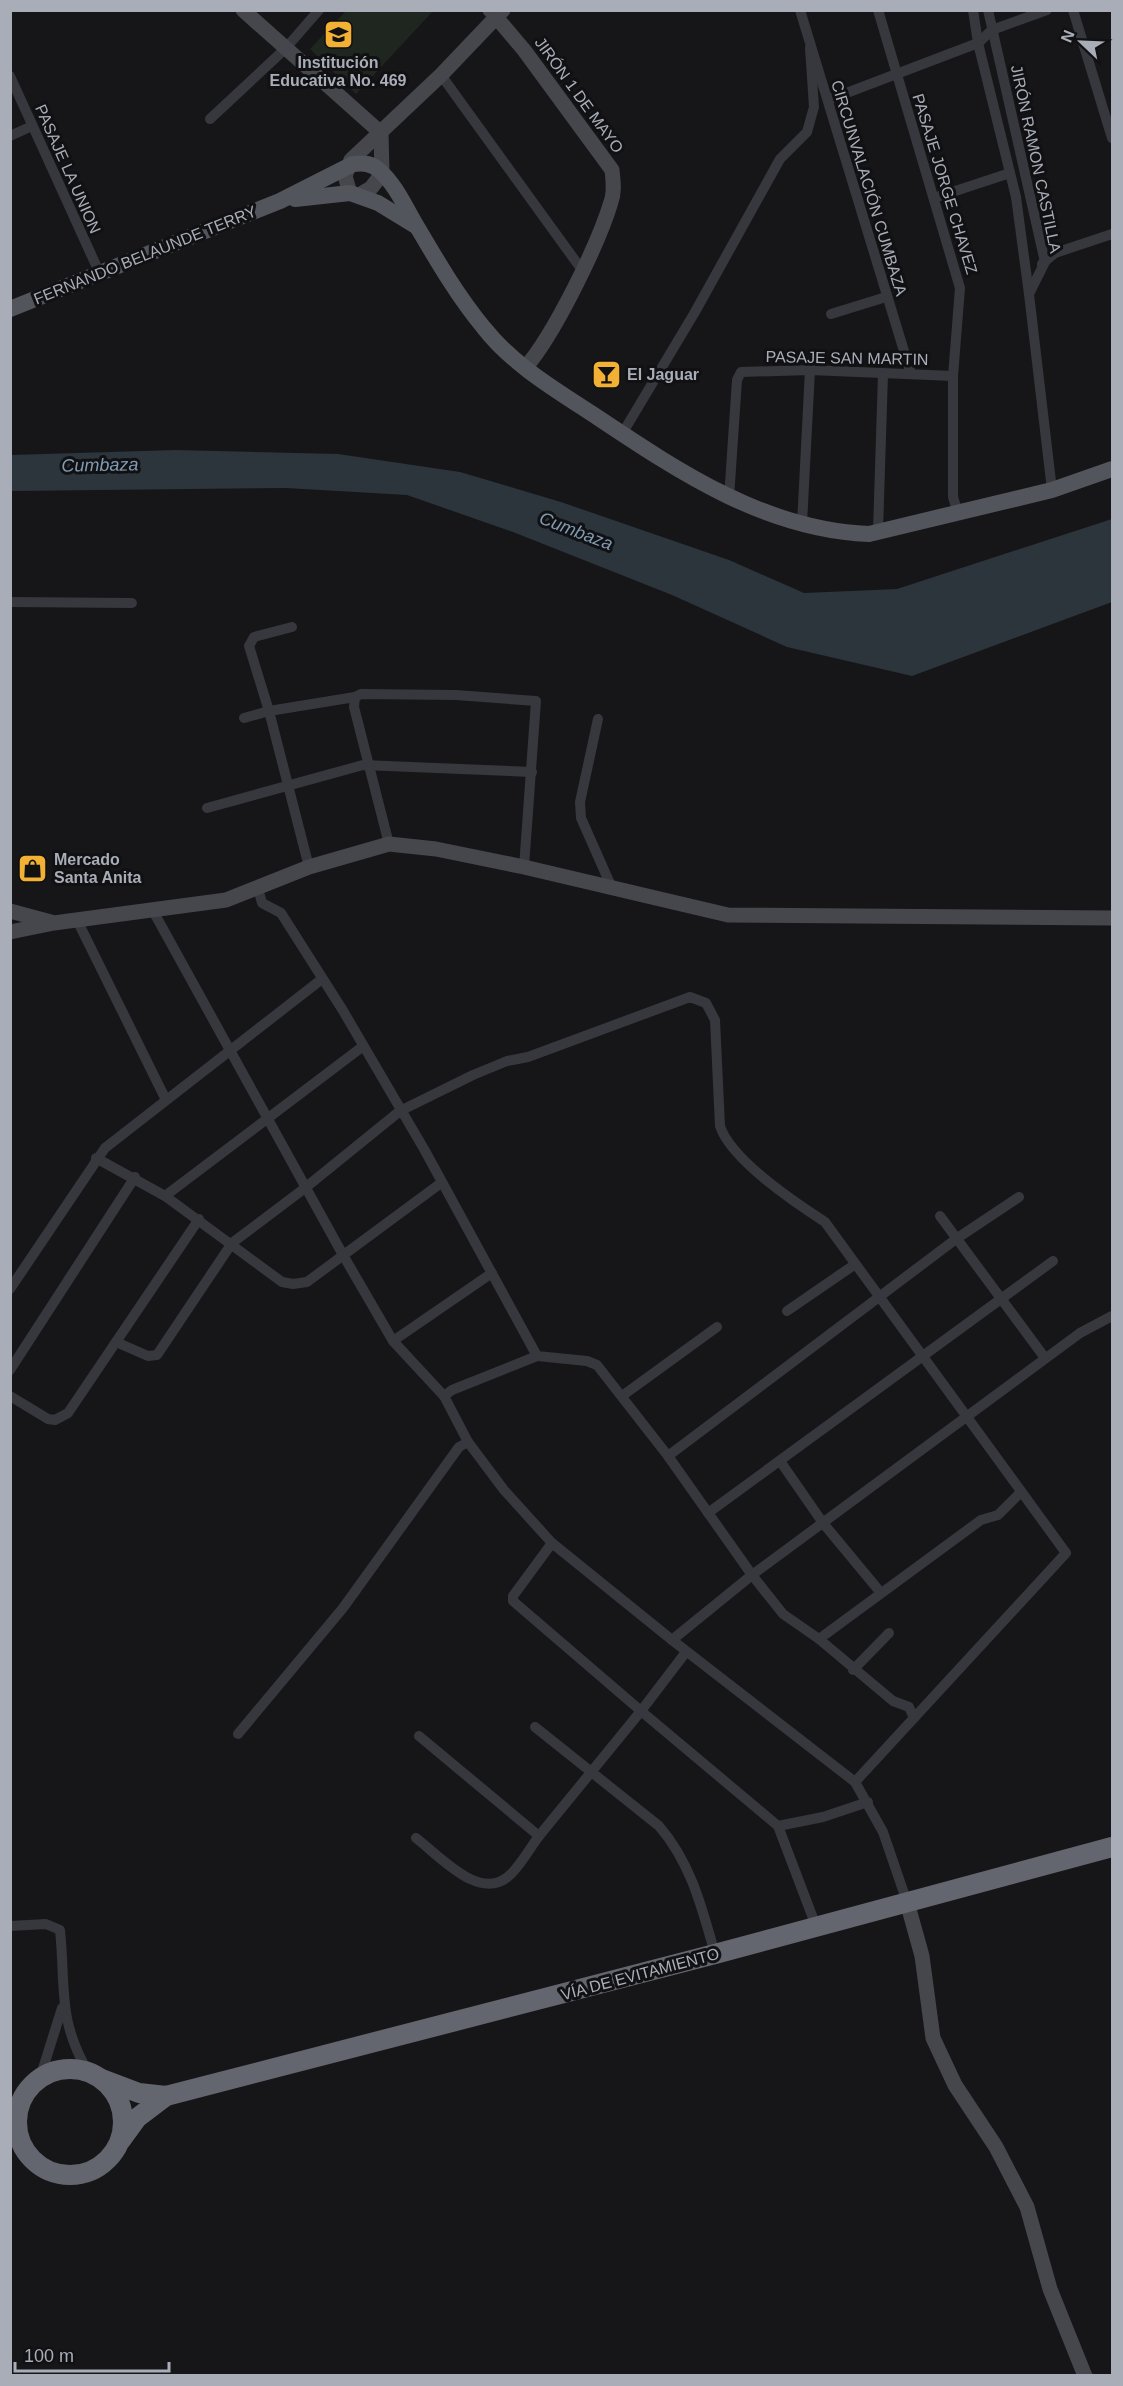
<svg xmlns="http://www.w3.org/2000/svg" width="1123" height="2386" font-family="Arial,sans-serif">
<rect width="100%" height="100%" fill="#161618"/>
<polygon fill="#1e261f" points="346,11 346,10 433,11 356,94 310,49"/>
<polygon fill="#2c353c" points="176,450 338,454 460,472 561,502 729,560 804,593 897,589 1112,519 1112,602 912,676 787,647 672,595 513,532 407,495 286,488 11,491 11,455"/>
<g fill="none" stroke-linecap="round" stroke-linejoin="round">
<g stroke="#37383d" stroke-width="10">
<polyline points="800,10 911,374"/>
<polyline points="878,10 960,288 953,376 953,497 958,513"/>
<polyline points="973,10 978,43 1016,197 1029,294"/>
<polyline points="988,10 1045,262 1029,294 1052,490"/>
<polyline points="1073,10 1112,138"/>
<polyline points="441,75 582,270"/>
<polyline points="10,76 100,274"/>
<polyline points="828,100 978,43 992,30 1047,10"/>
<polyline points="210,119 285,49 319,10"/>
<polyline points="10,136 32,126"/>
<polyline points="934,198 1010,173"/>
<polyline points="1042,264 1055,253 1112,234"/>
<polyline points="831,314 886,297"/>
<polyline points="622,434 695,312 780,159 807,132 814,107 810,48"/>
<polyline points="729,498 737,380 741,372 810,370 953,376"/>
<polyline points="802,524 810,370"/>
<polyline points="878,531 883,374"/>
<polyline points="10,602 132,603"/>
<polyline points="292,627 254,637 249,646 269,711 309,867"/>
<polyline points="244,718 269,711 355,697"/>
<polyline points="598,719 580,802 581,818 612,888"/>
<polyline points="207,808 363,765 532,772"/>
<polyline points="389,844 354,707 355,697 361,694 456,695 536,701 524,867"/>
<polyline points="262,885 259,892 262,903 281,913 342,1009 424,1149 537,1356 587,1361 597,1365 668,1456 752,1575 672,1640 855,1782 883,1832 907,1902"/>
<polyline points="152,909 343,1255 393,1341 444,1396 468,1442 504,1490 552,1543 672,1640"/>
<polyline points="77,920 166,1100"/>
<polyline points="96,1158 165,1196 282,1282 293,1284 307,1282 441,1183"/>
<polyline points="165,1196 362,1047"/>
<polyline points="940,1216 1045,1358"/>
<polyline points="10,1289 105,1148 322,979"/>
<polyline points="787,1311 854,1265"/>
<polyline points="393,1341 492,1273"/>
<path d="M116,1342L148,1356L157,1355L232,1243L305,1188L400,1111L473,1075L507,1061L528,1057L690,997L706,1003L715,1020L720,1126C731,1160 794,1202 825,1222L1066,1553L855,1782"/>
<polyline points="10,1370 135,1177"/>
<polyline points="10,1396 48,1419 55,1420 68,1413 199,1219"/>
<polyline points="444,1396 452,1390 537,1356"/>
<polyline points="622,1396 717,1327"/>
<polyline points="668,1456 956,1239 1019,1197"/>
<polyline points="780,1461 823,1523 881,1593"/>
<polyline points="708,1513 1053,1261"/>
<polyline points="819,1639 981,1520 998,1515 1021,1492"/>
<polyline points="686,1652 641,1711 778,1826 816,1926"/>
<polyline points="853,1670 889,1633"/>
<polyline points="914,1718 909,1707 893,1701 819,1639 783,1614 752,1575 1080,1333 1112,1316"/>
<path d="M535,1727L659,1826C691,1863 702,1908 715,1954"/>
<polyline points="238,1734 343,1608 459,1447 468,1442"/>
<polyline points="419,1736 539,1836 641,1711 513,1601 513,1596 552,1543"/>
<polyline points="778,1826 823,1817 868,1802"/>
<path d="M416,1838C441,1857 481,1904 511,1874C522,1863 530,1848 539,1836"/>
<path d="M10,1926L46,1924L60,1930C66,1988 57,2018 88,2072"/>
<polyline points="40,2078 62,2008"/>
</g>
<g stroke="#45474d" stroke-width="15">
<polyline points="243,10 381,133"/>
<path d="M490,10L524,50L612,170C613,181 615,191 611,202C598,245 554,335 525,368"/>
<polyline points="350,193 345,176 351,160 441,75 503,10"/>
<polyline points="359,195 371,188 382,174 381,133"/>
<polyline points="10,911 51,922"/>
<polyline points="10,932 54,923 226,900 309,867 389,844 436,849 524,867 728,915 1112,918"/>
<polyline points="907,1902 922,1956 933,2038 955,2085 996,2147 1027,2207 1050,2289 1085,2376"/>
</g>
<g stroke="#53555c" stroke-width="16">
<polyline points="295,199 350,193 378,203 414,225"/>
<path d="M10,309L280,201L353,164C363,163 371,163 379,170C397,186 406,209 419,230C439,264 459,298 484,328C513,365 556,390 594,415C678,471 765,530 869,534L1052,490L1112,469"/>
</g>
<g stroke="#63666e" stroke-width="20">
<circle cx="70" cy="2122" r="53"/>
<polyline points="102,2079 139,2093 166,2096 715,1954 1112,1847"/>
<polyline points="121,2140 137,2118 166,2096"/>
</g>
</g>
<defs>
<symbol id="school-square" viewBox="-11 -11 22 22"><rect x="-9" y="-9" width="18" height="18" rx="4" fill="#f2b134" stroke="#111113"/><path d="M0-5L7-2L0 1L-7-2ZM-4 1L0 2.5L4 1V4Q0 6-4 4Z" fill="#111"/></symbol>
<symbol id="bar-square" viewBox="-11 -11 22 22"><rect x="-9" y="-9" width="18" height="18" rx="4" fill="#f2b134" stroke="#111113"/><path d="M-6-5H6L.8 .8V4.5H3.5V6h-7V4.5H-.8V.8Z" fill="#111"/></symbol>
<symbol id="shop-square" viewBox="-11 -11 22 22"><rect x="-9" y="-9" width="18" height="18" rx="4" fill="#f2b134" stroke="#111113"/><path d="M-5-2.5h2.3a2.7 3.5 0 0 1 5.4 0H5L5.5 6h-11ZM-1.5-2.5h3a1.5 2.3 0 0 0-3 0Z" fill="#111"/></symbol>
</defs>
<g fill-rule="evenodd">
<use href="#school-square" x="322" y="18" width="33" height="33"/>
<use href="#bar-square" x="590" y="358" width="33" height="33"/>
<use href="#shop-square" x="16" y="852" width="33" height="33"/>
</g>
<g text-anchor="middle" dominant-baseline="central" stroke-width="6" stroke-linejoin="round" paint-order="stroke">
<g font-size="16" font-weight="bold" fill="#a8adb8" stroke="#111113" text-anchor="start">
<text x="338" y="62" text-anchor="middle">Institución<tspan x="338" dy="18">Educativa No. 469</tspan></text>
<text x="627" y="374">El Jaguar</text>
<text x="54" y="859">Mercado<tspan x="54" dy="18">Santa Anita</tspan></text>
</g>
<g font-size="16" fill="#a8adb8" stroke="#111113">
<text transform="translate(579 95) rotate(54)">JIRÓN 1 DE MAYO</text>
<text transform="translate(1036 159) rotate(78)">JIRÓN RAMON CASTILLA</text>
<text transform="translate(68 169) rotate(66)">PASAJE LA UNION</text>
<text transform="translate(945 184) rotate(73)">PASAJE JORGE CHAVEZ</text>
<text transform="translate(869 188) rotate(73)">CIRCUNVALACIÓN CUMBAZA</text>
<text transform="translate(145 255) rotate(-22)">FERNANDO BELAUNDE TERRY</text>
<text transform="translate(847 358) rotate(1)">PASAJE SAN MARTIN</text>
<text transform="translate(640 1974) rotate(-15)">VÍA DE EVITAMIENTO</text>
</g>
<g font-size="18" font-style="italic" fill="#7f9bb3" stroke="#111113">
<text transform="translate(100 465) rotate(-1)">Cumbaza</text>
<text transform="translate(576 531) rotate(21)">Cumbaza</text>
</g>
</g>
<rect width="1123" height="2386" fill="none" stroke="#a8adb8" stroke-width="24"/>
<g transform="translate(1081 42) rotate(293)" stroke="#111113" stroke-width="4.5" paint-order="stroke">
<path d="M0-4.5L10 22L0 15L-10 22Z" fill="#a8adb8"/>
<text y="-9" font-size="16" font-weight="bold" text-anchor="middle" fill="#a8adb8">N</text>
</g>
<path d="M15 2362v9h154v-9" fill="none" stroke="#a8adb8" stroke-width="3"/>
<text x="24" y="2362" font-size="18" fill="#a8adb8" stroke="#111113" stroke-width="4.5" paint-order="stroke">100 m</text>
</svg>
